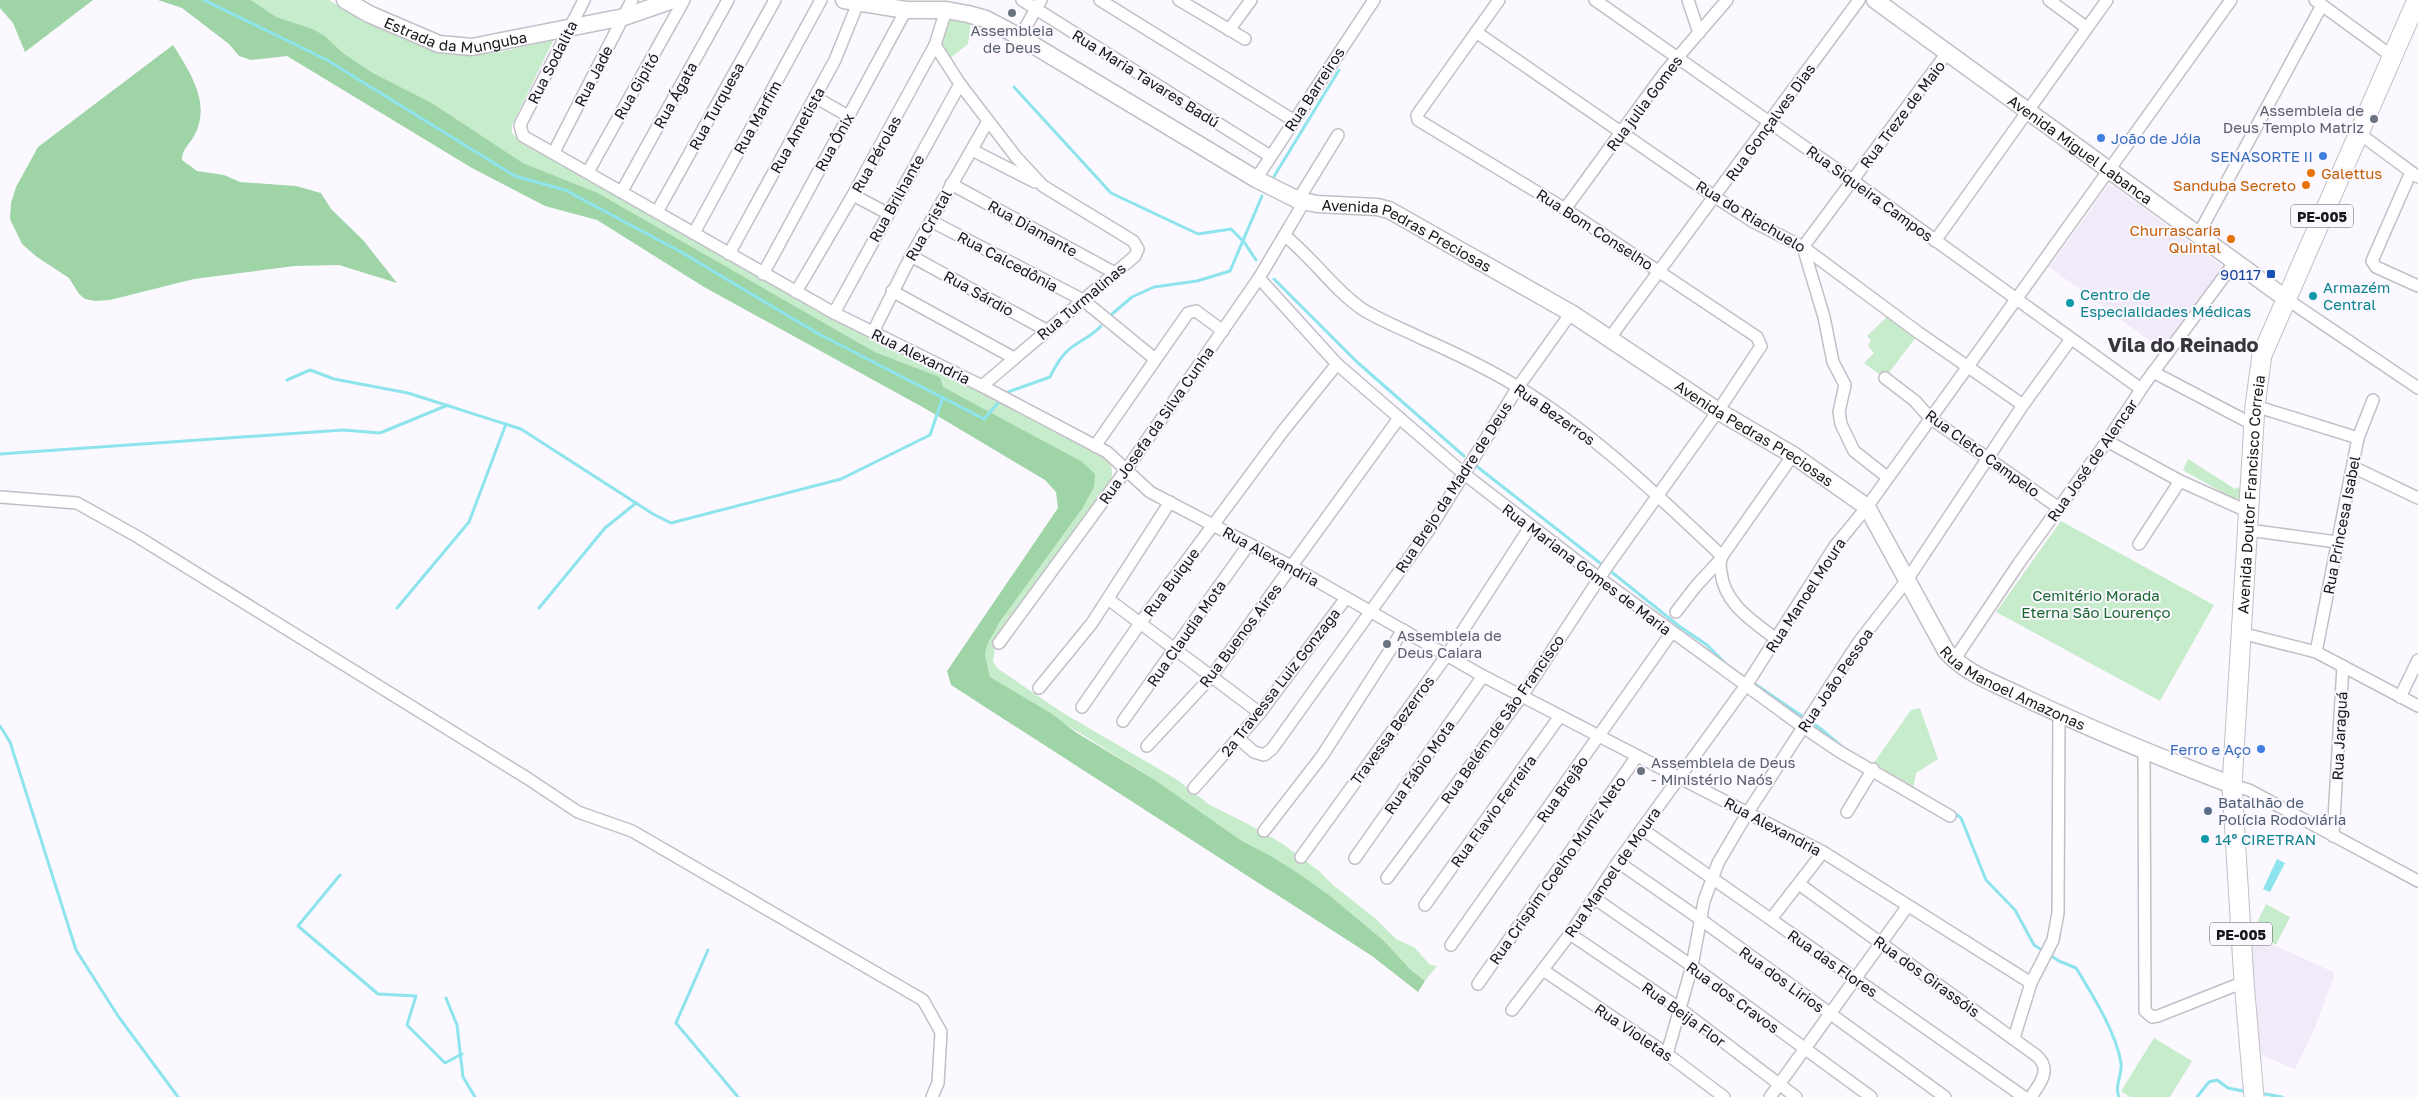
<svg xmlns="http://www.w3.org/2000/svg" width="2418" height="1097" font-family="'Golos Text',sans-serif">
<rect width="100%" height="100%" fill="#fbf8ff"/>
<g fill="#f0eaf9">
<polygon points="2108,186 2113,186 2225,268 2164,351 2049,267"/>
<polygon points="2252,935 2335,973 2314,1030 2295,1069 2255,1052"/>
</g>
<g fill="#c6eccb">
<path d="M251,0H329L348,12L410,41L453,54L501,52L554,39L512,125V133L517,138L826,316L963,382L1100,454C1111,463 1114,467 1111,480L997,638L993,661L997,668L1060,711L1176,779L1210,805L1248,824L1283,844L1319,871L1333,885L1376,919L1396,939L1415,948L1430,965L1437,966L1425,981L1411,970L1384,941L1329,895L1298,873L1271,856L1242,841L1155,780L990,677L985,655L987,645L999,623L1082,509L1081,461L942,387L940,377L875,352L598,193L523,163L432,103L373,73L343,53L325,36L313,29L276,17Z"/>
<polygon points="946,10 972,15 968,44 945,62 935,45"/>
<polygon points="1892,312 1919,333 1885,378 1864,363 1874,353 1868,346 1871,340 1867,336"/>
<polygon points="2188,459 2235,489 2239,487 2242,489 2242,498 2234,499 2183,470"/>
<polygon points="2061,521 2214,605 2160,701 1996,612"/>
<polygon points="1920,708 1938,759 1916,773 1913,790 1871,767 1911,710"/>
<polygon points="2266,904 2290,917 2276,945 2252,933"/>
<polygon points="2154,1038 2192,1061 2170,1097 2130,1097 2121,1091"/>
</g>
<g fill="#9fd4a7">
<polygon points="0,0 93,0 25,52 13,23 0,8"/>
<polygon points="158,0 251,0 276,17 313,29 325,36 343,53 373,73 432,103 523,163 598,193 875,352 940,377 943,387 1081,461 1095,474 1094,487 1082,509 999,623 987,645 985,655 990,677 1052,714 1077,733 1155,780 1242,841 1271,856 1298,873 1329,895 1384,941 1411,970 1425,981 1418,992 1372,956 951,685 947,671 1058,508 1056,492 1045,480 926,409 704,287 597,220 545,206 472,168 287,56 251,60 239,56 229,44 182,8"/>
<path d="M173,45C190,72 212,104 194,136C189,145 182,149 182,160L197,171L224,175L240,182L296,186L321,193L331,209L363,240L397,283L339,265L294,266L194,279L110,300L95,301L85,299L79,294L69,278L37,257L22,244L10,219L11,203L16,187L38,147Z"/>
</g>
<polygon fill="#8ee4ec" points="2277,859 2285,863 2270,892 2263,889"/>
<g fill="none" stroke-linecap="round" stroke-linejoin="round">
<g stroke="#8ee4ec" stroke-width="3">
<polyline points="204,0 327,60 515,176 565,190 681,252 817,333 984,419 998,403"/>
<polyline points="1014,87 1111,193 1198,234 1231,229 1244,242 1256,260"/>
<polyline points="1273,178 1339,70"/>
<polyline points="1274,279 1357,362 1464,456"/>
<polyline points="1112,314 1132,297 1154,287 1197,281 1230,271 1262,196"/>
<polyline points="287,380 310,370 334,379 408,393 521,429 653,514 671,523 841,479 930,435 943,397"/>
<path d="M1008,392L1050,377C1056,365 1063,352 1075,345C1085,338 1093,335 1101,326"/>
<polyline points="0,454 343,430 380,433 448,405"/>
<polyline points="1475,465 1600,563"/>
<polyline points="1609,570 1679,626 1707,645 1728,666"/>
<polyline points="397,608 469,522 506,424"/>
<polyline points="539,608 605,528 636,503"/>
<polyline points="1752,682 1821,729 1846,750"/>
<polyline points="0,726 10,742 76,950 118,1016 178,1097"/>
<path d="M1953,812L1961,818L1986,880L2015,910L2034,945L2059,961L2076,968C2092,994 2116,1032 2121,1063C2123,1074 2114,1085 2119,1097"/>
<polyline points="340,875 298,926 378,994 416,996 407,1025 445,1063 462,1054"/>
<polyline points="708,950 676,1023 738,1097"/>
<polyline points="446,998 457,1025 463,1077 475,1097"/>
<polyline points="2259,1093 2282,1097"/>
<polyline points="2197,1097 2209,1082 2217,1080 2228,1088 2248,1092"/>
</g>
<defs>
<g id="street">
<polyline points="584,0 520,125 523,136 834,313 982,386 1107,452 1150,492 1291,566 1483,676 1823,852 2031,983"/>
<polyline points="1022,0 1270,156"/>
<polyline points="1100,0 1293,120"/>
<polyline points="1179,0 1245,39"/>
<polyline points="1595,0 1852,180 2141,389"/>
<polyline points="1688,0 1699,33"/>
<polyline points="2049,0 2087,28"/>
<polyline points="2315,0 2393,57"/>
<polyline points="1229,30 1251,0"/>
<polyline points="1476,32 1715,197 1752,221 1803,247 1919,333 2023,405"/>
<polyline points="1020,37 1041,0"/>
<polyline points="935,45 960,84 1016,157 1043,186 1133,241 1138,249 1135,256 982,386"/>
<polyline points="815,97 848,116"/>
<polyline points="2360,134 2418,177"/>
<polyline points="972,150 1035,182"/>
<polyline points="554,152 632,0"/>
<polyline points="588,172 684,0"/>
<polyline points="2411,172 2372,261 2376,267 2418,286"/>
<polyline points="1256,179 1374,0"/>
<polyline points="951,184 1115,273"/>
<polyline points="622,191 728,0"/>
<polyline points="853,195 887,213"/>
<polyline points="1298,200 1338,135"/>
<polyline points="1565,209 1665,72 1727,0"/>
<polyline points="657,212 775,0"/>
<polyline points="931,221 1083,300 1155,359"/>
<polyline points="694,233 821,0"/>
<path d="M1285,236C1313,258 1333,289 1362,309C1381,321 1403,329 1423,339C1455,353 1488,369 1518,387C1594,433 1658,496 1722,556C1719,562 1720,566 1721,572C1724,604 1753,621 1776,639"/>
<polyline points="2197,237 2322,5"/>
<polyline points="1935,241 2107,0"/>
<polyline points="729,254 835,60 858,3"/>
<polyline points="911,256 1046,330"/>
<polyline points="763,274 906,10"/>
<polyline points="1259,278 1337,364 1463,473 1599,578 1803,727 1840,752 1950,816"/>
<polyline points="892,291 1014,358"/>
<polyline points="796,292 853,195 935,45 946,10"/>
<polyline points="2285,298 2418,388"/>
<polyline points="834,313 960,84"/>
<polyline points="873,332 911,256 988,121"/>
<polyline points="1609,339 1859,0"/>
<polyline points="2153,372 2254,425"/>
<polyline points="1885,378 1915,401 1930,418 2059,508"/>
<polyline points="2255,406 2358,438"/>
<polyline points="2107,441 2180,481 2249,512"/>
<polyline points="1095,446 1188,313 1196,311 1223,331"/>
<polyline points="2353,467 2418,498"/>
<polyline points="1887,477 1854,451 1841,424 1839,412 1845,385 1833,362 1824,317 1803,247 1947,53"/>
<polyline points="0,497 77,503 138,537 527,778 578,812 632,831 923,1000 941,1032 938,1083 932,1097"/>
<polyline points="2248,530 2337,542"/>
<polyline points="2139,544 2180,481"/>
<polyline points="1722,556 1793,455"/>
<polyline points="1108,599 1260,713"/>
<polyline points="1676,612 1696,586 1720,560"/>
<polyline points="2241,633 2316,652 2418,706"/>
<polyline points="999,643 1126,470 1259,278 1304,202"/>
<polyline points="2316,652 2358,438 2373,400"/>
<polyline points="1954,660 2019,563 2107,441 2146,382 2234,263"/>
<polyline points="1039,688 1092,623 1170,502"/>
<polyline points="2400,697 2418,660"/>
<polyline points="1082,707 1141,622 1283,431 1337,364"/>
<polyline points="1123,721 1249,544"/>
<polyline points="1239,739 1254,752 1264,755 1272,749 1429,530 1518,387 1571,313"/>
<polyline points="1147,746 1212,676 1399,418"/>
<polyline points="2144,751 2145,1011 2152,1017 2158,1016 2244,982"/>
<polyline points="2232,785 2249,790 2418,881"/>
<polyline points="1194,788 1260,713 1346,598"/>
<polyline points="1847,812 1873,769"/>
<polyline points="1642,829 2024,1097"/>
<polyline points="1264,831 1322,756 1403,630"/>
<polyline points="2333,836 2343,666"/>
<polyline points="1301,857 1447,655 1530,527"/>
<polyline points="1355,858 1483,676"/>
<polyline points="1618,862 1700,919 1945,1097"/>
<polyline points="1387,878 1522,696 1606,568 1718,411 1761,346 1757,337 1565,209 1418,120 1417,115 1499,0"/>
<path d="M1799,884L2037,1056C2052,1070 2040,1083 2031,1097"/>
<polyline points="1594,898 1692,966 1871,1097"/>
<polyline points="1425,905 1560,716"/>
<polyline points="1771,919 1823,852"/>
<polyline points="1570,934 1679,1008 1796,1097"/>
<polyline points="1451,945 1672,632"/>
<polyline points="1543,970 1667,1054 1724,1097"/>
<polyline points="1478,984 1637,756"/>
<polyline points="1512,1010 1570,934 1618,862 1749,681 1835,546 1867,507 2231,0"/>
<polyline points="2014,1038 2031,983 2053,940 2058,913 2059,714"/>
<polyline points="1667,1054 1692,966 1704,901 1718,863 1748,812 1858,643 1907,580 2023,405 2071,339"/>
<polyline points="1770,1097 1907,907"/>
</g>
<g id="secondary">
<path id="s1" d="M345,0L369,14L439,44L472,47L624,17L673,0"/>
<path id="s2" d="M844,0L906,10H946L968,14L986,19L1020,37L1256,179L1298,200L1317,204L1377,207L1389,210L1571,313L1718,411L1793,455L1867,507L1946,651C1965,673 1994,683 2021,696C2090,729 2161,758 2232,785"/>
<path id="s3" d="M1875,0L2285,298"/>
</g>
<g id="primary">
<path id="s4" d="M2254,1097L2244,982L2232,785L2255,406L2262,355L2417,0"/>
</g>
</defs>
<use href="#street" stroke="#c3bfc7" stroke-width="14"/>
<use href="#secondary" stroke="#c3bfc7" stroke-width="19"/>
<use href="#primary" stroke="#c3bfc7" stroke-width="21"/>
<use href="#street" stroke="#fff" stroke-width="11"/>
<use href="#secondary" stroke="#fff" stroke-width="16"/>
<use href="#primary" stroke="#fff" stroke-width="19"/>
</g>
<g fill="#6b7280" stroke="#fbf8ff" stroke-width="2">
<circle cx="1012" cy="13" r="5"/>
<circle cx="2374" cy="119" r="5"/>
<circle cx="1387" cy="644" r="5"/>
<circle cx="1641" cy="771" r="5"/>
</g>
<g fill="#3f7fe0" stroke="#fbf8ff" stroke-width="2">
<circle cx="2101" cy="138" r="5"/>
<circle cx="2323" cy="156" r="5"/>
<circle cx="2261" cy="749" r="5"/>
</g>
<g fill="#e8710a" stroke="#fbf8ff" stroke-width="2">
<circle cx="2311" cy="173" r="5"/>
<circle cx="2306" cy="185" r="5"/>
<circle cx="2231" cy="239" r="5"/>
</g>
<rect fill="#1a4fb4" stroke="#fbf8ff" stroke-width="2" x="2266" y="269" width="10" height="10" rx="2.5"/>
<g fill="#0f9aa8" stroke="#fbf8ff" stroke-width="2">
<circle cx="2313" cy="296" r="5"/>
<circle cx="2070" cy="303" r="5"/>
<circle cx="2205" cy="839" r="5"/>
</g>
<circle fill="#5c6f8a" stroke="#fbf8ff" stroke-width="2" cx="2208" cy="811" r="5"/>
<g text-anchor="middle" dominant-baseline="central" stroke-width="4" stroke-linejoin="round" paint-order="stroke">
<g fill="#fbf8ff" stroke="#5b5a5e" stroke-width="1">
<rect x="2291" y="204.5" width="62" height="23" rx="4"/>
<rect x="2210" y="922.5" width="62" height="23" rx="4"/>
</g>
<g font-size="14" font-weight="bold" fill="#171619">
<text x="2322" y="216">PE-005</text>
<text x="2241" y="934">PE-005</text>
</g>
<g font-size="15" fill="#171619" stroke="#fbf8ff">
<text stroke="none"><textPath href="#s1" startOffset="119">Estrada da Munguba</textPath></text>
<text transform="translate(552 62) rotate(-63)">Rua Sodalita</text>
<text transform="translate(593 76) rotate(-63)">Rua Jade</text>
<text transform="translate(1146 78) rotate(32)">Rua Maria Tavares Badú</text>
<text transform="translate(636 86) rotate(-60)">Rua Gipitó</text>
<text transform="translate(1314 89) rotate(-57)">Rua Barreiros</text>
<text transform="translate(675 95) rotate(-61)">Rua Ágata</text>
<text transform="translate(1644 103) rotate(-53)">Rua julia Gomes</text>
<text transform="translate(716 106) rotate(-61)">Rua Turquesa</text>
<text transform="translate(1902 114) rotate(-53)">Rua Treze de Maio</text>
<text transform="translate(757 117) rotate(-61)">Rua Marfim</text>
<text transform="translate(1770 122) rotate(-54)">Rua Gonçalves Dias</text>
<text transform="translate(797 130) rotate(-61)">Rua Ametista</text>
<text transform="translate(834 142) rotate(-61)">Rua Ônix</text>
<text stroke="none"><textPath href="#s3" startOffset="254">Avenida Miguel Labanca</textPath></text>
<text transform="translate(876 154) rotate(-61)">Rua Pérolas</text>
<text transform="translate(1870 193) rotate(36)">Rua Siqueira Campos</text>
<text transform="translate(896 198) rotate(-61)">Rua Brilhante</text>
<text transform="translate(1751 216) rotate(31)">Rua do Riachuelo</text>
<text transform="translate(928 225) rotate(-61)">Rua Cristal</text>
<text transform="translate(1033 228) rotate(29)">Rua Diamante</text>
<text transform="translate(1595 229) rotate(33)">Rua Bom Conselho</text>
<text stroke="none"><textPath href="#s2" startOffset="621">Avenida Pedras Preciosas</textPath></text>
<text transform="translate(1008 261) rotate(28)">Rua Calcedônia</text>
<text transform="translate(979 293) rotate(29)">Rua Sárdio</text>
<text transform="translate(1081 301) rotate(-40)">Rua Turmalinas</text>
<text transform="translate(921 356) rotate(26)">Rua Alexandria</text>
<text transform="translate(1555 414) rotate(35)">Rua Bezerros</text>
<text transform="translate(1156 425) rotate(-55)">Rua Josefa da Silva Cunha</text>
<text stroke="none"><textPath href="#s2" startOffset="1025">Avenida Pedras Preciosas</textPath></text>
<text transform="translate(1983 453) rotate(36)">Rua Cleto Campelo</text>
<text transform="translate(2092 460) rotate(-55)">Rua José de Alencar</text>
<text transform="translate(1453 487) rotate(-57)">Rua Brejo da Madre de Deus</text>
<text stroke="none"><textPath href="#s4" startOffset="604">Avenida Doutor Francisco Correia</textPath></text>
<text transform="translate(2341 525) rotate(-79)">Rua Princesa Isabel</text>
<text transform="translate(1271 556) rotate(29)">Rua Alexandria</text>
<text transform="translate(1587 569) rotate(37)">Rua Mariana Gomes de Maria</text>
<text transform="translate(1171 582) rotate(-53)">Rua Buique</text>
<text transform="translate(1805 595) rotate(-57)">Rua Manoel Moura</text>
<text transform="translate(1186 633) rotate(-55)">Rua Claudia Mota</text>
<text transform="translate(1240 635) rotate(-53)">Rua Buenos Aires</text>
<text transform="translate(1835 680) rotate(-56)">Rua João Pessoa</text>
<text transform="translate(1280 682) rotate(-52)">2ª Travessa Luiz Gonzaga</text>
<text stroke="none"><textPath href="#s2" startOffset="1401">Rua Manoel Amazonas</textPath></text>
<text transform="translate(1502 719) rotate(-55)">Rua Belém de São Francisco</text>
<text transform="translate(1392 730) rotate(-54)">Travessa Bezerros</text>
<text transform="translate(2339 736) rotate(-87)">Rua Jaraguá</text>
<text transform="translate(1419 767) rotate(-55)">Rua Fábio Mota</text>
<text transform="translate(1562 789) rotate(-55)">Rua Brejão</text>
<text transform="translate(1493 811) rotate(-54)">Rua Flavio Ferreira</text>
<text transform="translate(1773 826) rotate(28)">Rua Alexandria</text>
<text transform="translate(1557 870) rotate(-55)">Rua Crispim Coelho Muniz Neto</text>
<text transform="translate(1612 872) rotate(-55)">Rua Manoel de Moura</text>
<text transform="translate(1833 963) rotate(35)">Rua das Flores</text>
<text transform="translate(1927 976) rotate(36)">Rua dos Girassóis</text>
<text transform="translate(1782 979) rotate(36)">Rua dos Lirios</text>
<text transform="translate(1733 997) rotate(36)">Rua dos Cravos</text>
<text transform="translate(1684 1014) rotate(36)">Rua Beija Flor</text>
<text transform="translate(1634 1032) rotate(34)">Rua Violetas</text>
</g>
<g font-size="15" fill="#5b616d" stroke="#fbf8ff" text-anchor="start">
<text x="1012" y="30" text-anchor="middle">Assembleia<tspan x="1012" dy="17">de Deus</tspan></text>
<text x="2364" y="110" text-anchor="end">Assembleia de<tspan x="2364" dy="17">Deus Templo Matriz</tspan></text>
<text x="1397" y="635">Assembleia de<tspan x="1397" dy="17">Deus Caiara</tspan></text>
<text x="1651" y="762">Assembleia de Deus<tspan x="1651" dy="17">- Ministério Naós</tspan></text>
</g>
<g font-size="15" fill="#366cbe" stroke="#fbf8ff" text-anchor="end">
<text x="2111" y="138" text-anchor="start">João de Jóia</text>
<text x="2313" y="156">SENASORTE II</text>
<text x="2251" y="749">Ferro e Aço</text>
</g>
<g font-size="15" fill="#c56008" stroke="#fbf8ff" text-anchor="end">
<text x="2321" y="173" text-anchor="start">Galettus</text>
<text x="2296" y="185">Sanduba Secreto</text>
<text x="2221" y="230">Churrascaria<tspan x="2221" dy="17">Quintal</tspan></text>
</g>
<g font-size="15" fill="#164399" stroke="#fbf8ff" text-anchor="end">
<text x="2261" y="274">90117</text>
</g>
<g font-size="15" fill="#0d838f" stroke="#fbf8ff" text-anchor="start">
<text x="2323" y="287">Armazém<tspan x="2323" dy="17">Central</tspan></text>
<text x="2080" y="294">Centro de<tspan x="2080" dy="17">Especialidades Médicas</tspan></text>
<text x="2215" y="839">14º CIRETRAN</text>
</g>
<g font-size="15" fill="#1a672f" stroke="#fbf8ff">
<text x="2096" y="595">Cemitério Morada<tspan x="2096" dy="17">Eterna São Lourenço</tspan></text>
</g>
<g font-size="15" fill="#4e5e75" stroke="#fbf8ff" text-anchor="start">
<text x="2218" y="802">Batalhão de<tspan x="2218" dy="17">Polícia Rodoviária</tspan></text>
</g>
<g font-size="20" font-weight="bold" fill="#38353b" stroke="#fbf8ff">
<text x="2183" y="344">Vila do Reinado</text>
</g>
</g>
</svg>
